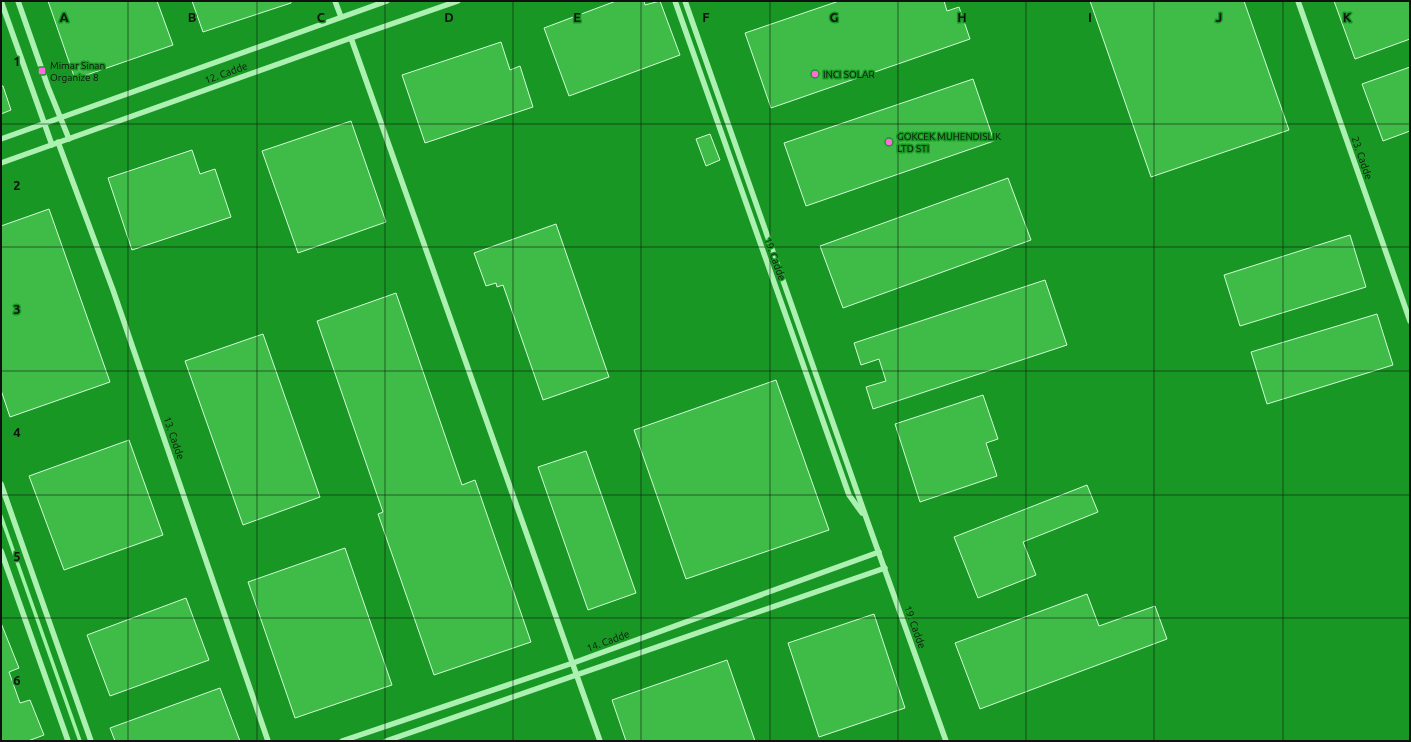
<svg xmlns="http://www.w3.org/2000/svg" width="1411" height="742" font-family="Ubuntu,sans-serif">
<rect width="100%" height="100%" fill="#199725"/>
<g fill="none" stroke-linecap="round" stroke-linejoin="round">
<polyline stroke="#9ff3a5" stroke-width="3.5" points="1,516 80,741"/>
</g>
<g fill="#3ebc47" stroke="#d3fcd6">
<polygon points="48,1 157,1 173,45 75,79"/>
<polygon points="192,1 291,1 291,3 203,32"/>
<polygon points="616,1 644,1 645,5 660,1 680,55 569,96 544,28"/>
<polygon points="839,1 944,1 947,11 959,7 970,39 771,108 745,33"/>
<polygon points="1090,1 1244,1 1289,130 1151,177"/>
<polygon points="1334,1 1410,1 1410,39 1355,59"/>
<polygon points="501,42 510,70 520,66 533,107 425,143 402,75"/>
<polygon points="1410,67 1410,131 1383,141 1362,84"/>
<polygon points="973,79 994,141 806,206 784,143"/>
<polygon points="1,86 3,86 11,110 1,114"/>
<polygon points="351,121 386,222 298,253 262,151"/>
<polygon points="710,134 720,160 706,166 696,139"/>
<polygon points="192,150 200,174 215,169 231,217 132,250 108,178"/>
<polygon points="1008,178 1031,240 843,308 820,246"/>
<polygon points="49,209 110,382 10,417 1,390 1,226"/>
<polygon points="556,224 609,377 543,400 503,285 497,287 496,283 486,286 474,253"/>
<polygon points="1350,235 1366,287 1240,326 1224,275"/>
<polygon points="1045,280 1067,345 873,409 866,387 886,381 879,359 861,365 854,343"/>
<polygon points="396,293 462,485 475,480 531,642 434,675 378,514 383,512 317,321"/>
<polygon points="1377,314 1393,365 1267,404 1251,352"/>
<polygon points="263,334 320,497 243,525 185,361"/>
<polygon points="776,380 829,530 686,579 634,430"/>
<polygon points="983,395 998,439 986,443 997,476 920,502 895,424"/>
<polygon points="129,440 163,535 64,570 29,476"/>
<polygon points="586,451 636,593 588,610 538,467"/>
<polygon points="1087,485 1098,512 1023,542 1036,575 978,598 954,537"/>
<polygon points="345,548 392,685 295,718 248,582"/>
<polygon points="1087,594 1099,626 1155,606 1167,639 980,709 955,643"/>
<polygon points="186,598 209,660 110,696 87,635"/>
<polygon points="874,614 905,708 819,737 788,643"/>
<polygon points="1,623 19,668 9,672 20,703 30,700 44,735 28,741 1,741"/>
<polygon points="727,660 755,741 626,741 612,700"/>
<polygon points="220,688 240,741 115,741 110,728"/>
</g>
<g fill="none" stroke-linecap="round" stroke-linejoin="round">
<g stroke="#acf1b2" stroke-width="5.5">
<polyline points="1,1 52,145"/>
<polyline points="18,1 48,87 69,139"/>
<polyline points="335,1 341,17"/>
<polyline points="675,1 849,495 862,513"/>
<polyline points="685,1 867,520 946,741"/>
<polyline points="1298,1 1410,321"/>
<polyline points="351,38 600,741"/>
<polyline points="1,139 387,1"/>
<polyline points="58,142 113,290 268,741"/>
<polyline points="1,163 351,38 458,1"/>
<polyline points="1,484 91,741"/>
<polyline points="1,551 68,741"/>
<polyline points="342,741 573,663 879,552"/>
<polyline points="386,741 885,568"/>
</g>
</g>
<path fill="none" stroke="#111" stroke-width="1" stroke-opacity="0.55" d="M128,1V741M257,1V741M385,1V741M513,1V741M641,1V741M770,1V741M898,1V741M1026,1V741M1154,1V741M1283,1V741M1,124H1410M1,247H1410M1,371H1410M1,495H1410M1,618H1410"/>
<g fill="#ff6cdc" stroke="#199725" stroke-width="1.5">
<rect x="38" y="67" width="8" height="8" rx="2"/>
<circle cx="815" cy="74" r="4"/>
<circle cx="889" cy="142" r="4"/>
</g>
<g text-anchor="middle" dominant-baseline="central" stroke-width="3" stroke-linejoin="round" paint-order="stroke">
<g font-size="10" fill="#111" stroke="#199725" text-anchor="start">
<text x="50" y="65">Mimar Sinan<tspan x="50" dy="12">Organize 8</tspan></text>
<text x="823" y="74">INCI SOLAR</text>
<text x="897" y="136">GOKCEK MUHENDISLIK<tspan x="897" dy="12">LTD STI</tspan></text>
</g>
<g font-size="10" fill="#111" stroke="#199725">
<text transform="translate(226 73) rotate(-20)">12. Cadde</text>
<text transform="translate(1362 158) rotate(71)">23. Cadde</text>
<text transform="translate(775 259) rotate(70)">19. Cadde</text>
<text transform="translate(174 438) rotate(71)">13. Cadde</text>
<text transform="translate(915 627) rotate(70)">19. Cadde</text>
<text transform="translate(608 641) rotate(-20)">14. Cadde</text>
</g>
</g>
<g font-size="13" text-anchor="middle" font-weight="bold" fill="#111" stroke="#199725" stroke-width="3" stroke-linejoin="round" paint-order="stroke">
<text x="64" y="22">A</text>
<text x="192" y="22">B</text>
<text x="321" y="22">C</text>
<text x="449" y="22">D</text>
<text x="577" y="22">E</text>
<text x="706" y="22">F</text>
<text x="834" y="22">G</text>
<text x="962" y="22">H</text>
<text x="1090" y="22">I</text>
<text x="1219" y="22">J</text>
<text x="1347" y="22">K</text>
<text x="17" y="66">1</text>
<text x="17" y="190">2</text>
<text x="17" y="314">3</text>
<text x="17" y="437">4</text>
<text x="17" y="561">5</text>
<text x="17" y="685">6</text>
</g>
<rect width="1411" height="742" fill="none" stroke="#111111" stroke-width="4"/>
</svg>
